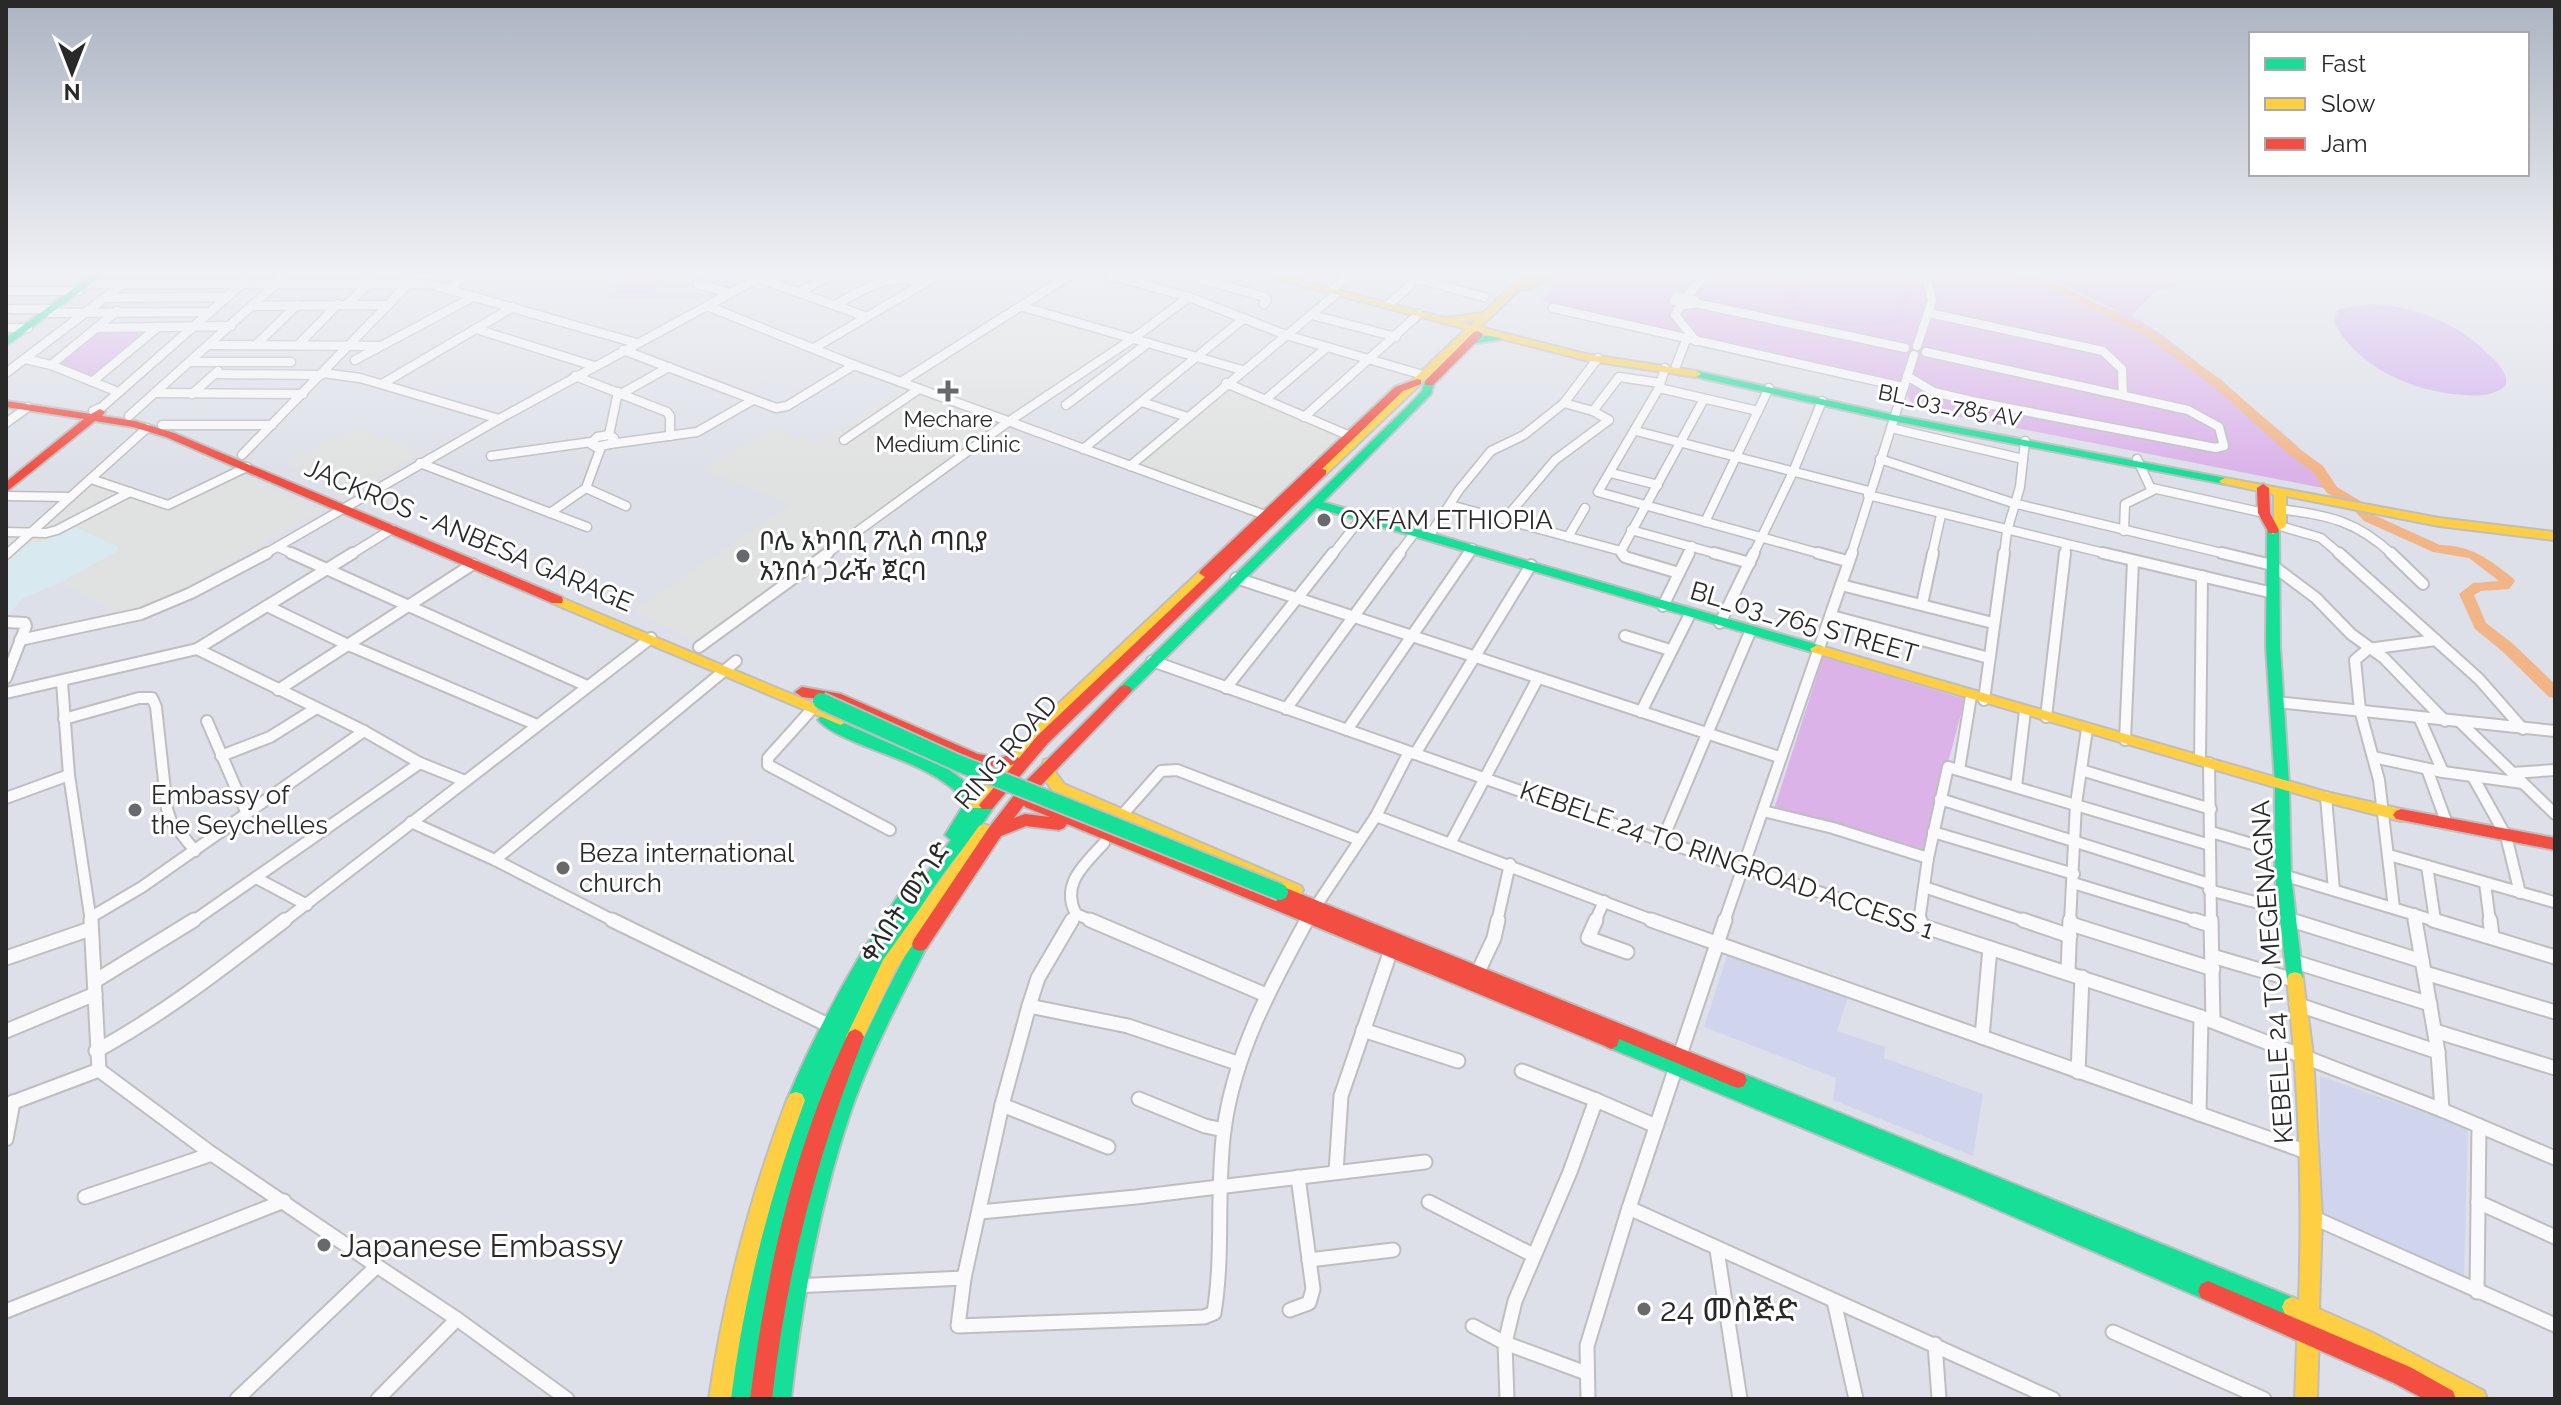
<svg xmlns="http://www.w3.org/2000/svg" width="2561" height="1405" font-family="Raleway,'Noto Sans Ethiopic',sans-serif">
<rect width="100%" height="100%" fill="#dde0e8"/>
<g fill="#dfe2e0">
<polygon points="1081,275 1188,275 1158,296 1180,301 1008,419 911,383"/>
<polygon points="905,388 998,424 697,641 634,611 790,505 704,470 773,427 817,443"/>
<polygon points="1228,388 1282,409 1336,439 1263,511 1135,464"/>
<polygon points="356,427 423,453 356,492 285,463"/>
<polygon points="102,474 175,505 235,474 322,510 148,608 119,614 12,555"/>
</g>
<g fill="#d0d5ed">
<polygon points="622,275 753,275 706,299 605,299"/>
<polygon points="1728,953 1848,997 1837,1031 1885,1047 1884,1058 1983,1094 1973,1156 1833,1100 1836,1078 1704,1027"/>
<polygon points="2320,1076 2468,1128 2464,1279 2320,1217"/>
</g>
<polygon fill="#d8e9ef" points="75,527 117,546 118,551 59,583 22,599 6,618 6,562 32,542 41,542"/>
<g fill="#dbb3e9">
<path d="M1564,275H2026L2123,314L2042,275H2167L2176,285L2154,293L2131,316C2175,340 2205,370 2243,402C2274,427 2312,451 2328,489L1914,408L1907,395L1911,384L1542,301Z"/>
<polygon points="99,329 151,329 91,379 53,365"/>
<polygon points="1823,657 1965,699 1923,856 1772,815"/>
</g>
<g fill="#d1b0ee">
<polygon points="627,275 663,275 651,293 614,294"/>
<path d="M1796,275H1805L1792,303C1821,321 1857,326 1890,321L1906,276L1917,279L1900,325C1858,330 1818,325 1782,302Z"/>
<path d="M2370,304C2414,306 2457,322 2488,354C2497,363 2508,372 2506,385C2495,396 2480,396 2465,395C2415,393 2355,367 2333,320L2339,309Z"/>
</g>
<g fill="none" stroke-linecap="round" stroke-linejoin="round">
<path fill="#f2b588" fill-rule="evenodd" d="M2012,275H2029L2063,287L2152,331L2220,379L2301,450L2323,466L2337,487L2362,502L2374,515L2440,545C2471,545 2490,560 2513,578L2515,581L2509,589L2481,591L2474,595L2486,623L2512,643L2555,684V698L2549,697L2502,651L2475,629L2459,594L2473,583L2499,581L2469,558L2433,552L2364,521L2352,508L2327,493L2313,472L2291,456L2212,385L2144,335L2055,291Z"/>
<defs>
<g id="street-far2">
<polyline points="1109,275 1189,297 1286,335 1423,375"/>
<polyline points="1403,275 1484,297"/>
<polyline points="1194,277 1265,297 1267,300 1264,304"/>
<polyline points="758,278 867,317"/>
<polyline points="88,284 429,284 636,343"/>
<polyline points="698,284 730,293"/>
<polyline points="448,288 466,275"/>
<polyline points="1333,289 1349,275"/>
<polyline points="6,291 79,291"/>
<polyline points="799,292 832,275"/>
<polygon points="1677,297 1694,300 1694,304 1684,305 1674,301"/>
<polyline points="1687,297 1704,275"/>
<polyline points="106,298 228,297"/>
<polyline points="1695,303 1905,348"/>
<polyline points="347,304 370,283"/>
<polyline points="1389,304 1420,277"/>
<path d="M835,305C863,290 891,270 923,284"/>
<polyline points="1681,305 1675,315 1696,341"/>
<polyline points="253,306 388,305"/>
<polyline points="707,306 854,365 1265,515"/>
<polyline points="1023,307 1242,370"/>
<polyline points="1553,308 1903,387"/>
<polyline points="11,309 55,309"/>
<polyline points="50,313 210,312"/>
<polyline points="1929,313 2103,351 2122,369 2123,395"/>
<polyline points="1312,315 1396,337"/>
<polyline points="6,328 28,328"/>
<polyline points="99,328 231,326"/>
<polyline points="476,329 594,366"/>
<polyline points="299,344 338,304"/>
<polyline points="210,345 380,346"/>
<polyline points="256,345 297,305"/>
<polyline points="1917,346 1932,301 1926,275"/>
<polyline points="814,348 938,275"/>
<polyline points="623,350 776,408 787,406 854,365"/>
<polyline points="25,359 51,365 118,392"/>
<polyline points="355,360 475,296"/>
<polyline points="190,362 291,362"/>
<polyline points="51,365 117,311"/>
<polyline points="1676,366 1686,340"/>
<polyline points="1665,368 1659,388 1598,492 1825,555"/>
<polyline points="6,373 123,284"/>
<polyline points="323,373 360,378 499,419"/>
<polyline points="215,374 321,375"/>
<polyline points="575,376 667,412 670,416 670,436"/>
<polyline points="1907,376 1934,392 1972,401 2216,448 2224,446 2219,427 2188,410 1926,352"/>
<polyline points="93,381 158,327"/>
<polyline points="901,382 1070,275"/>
<polyline points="1226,383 1350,436"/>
<polyline points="382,384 513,307"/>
<polyline points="1659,388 1758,411"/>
<polyline points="155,393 303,394"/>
<polyline points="192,394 218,371"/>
<polyline points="621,394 669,367"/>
<polyline points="1266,399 1326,348"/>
<polyline points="1142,402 1187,417"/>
<polyline points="1066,405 1148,343"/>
<polyline points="93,411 102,407 243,283"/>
<polyline points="1593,411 1619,377 1660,383"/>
<polyline points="129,416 286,275"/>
<polyline points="1304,417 1419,314"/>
<polyline points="6,423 28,407"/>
<polyline points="162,425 272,425"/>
<polyline points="1891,428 2023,459"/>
<polyline points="1636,431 1869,491"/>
<polygon points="609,435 614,438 610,444 596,447 591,444 597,437"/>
<polyline points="609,435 618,392"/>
<polyline points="844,440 919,389"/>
<polyline points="610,444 697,432 753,400"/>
<polyline points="1083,449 1242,320"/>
<polyline points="242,455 417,275"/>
<polyline points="491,456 591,442"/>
<polyline points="1880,459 2013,503 2230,555"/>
<polyline points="420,463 587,527"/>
<polyline points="1130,466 1336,294"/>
<polyline points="1611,473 1658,485"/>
<polyline points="91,479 168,505 247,467"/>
<polyline points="586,488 626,506"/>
<polyline points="2152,488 2264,513"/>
<polyline points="1868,495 2112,555"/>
<polyline points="6,496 70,497"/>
<polyline points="1450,505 1621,551"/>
<path d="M2280,509C2329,516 2356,520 2393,555"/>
<polyline points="550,513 586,488 601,447"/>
<polyline points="1505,519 1555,460 1609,420 1593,411 1564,403"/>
<polyline points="1705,522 1769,388"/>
<polyline points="2280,526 2321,538 2341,555"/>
<polyline points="1631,530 1721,555"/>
<polyline points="2124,531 2125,504 2152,491 2137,459"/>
<polyline points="6,532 46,533 57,530 130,492"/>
<polyline points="1430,535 1459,490 1491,451 1524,435 1564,403 1598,358"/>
<polyline points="1568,537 1585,508"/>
<polyline points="278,547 296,555"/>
<polyline points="6,555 147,428"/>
<polyline points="263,555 499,419 764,275"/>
<polyline points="350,555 392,529"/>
<polyline points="825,555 1008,422 1131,340 1189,297"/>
<polyline points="1332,555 1362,517"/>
<polyline points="1398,555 1415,532"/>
<polyline points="1467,555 1472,548"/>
<polyline points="1624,555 1621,551 1704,399"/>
<polyline points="1688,555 1692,546"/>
<polyline points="1753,555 1793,472 1822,401"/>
<polyline points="1851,555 1914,355"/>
<polyline points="1932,555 1941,515"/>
<polyline points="2004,555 2007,531 2020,487 2025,441"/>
<polyline points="2065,555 2066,545"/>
</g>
<g id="street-far1">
<polyline points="291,553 587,686"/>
<polyline points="1622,553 1625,557 1679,573"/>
<polyline points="1714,553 1750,563"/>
<polyline points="1818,553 1847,561"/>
<polyline points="2103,553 2273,593"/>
<polyline points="2222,553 2272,565 2316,598 2351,634 2384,658 2445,721"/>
<polyline points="2339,553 2479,679 2523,729"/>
<polyline points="2391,553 2423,584"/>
<polyline points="1236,578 1779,757"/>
<polyline points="1841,585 1993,623"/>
<polyline points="1922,604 1933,553"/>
<polyline points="267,606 346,644 537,725"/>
<polyline points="1663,606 1689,553"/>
<polyline points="1832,616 1989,658"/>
<polyline points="6,622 25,623 26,626 6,678"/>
<polyline points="1720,623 1754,553"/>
<polyline points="1625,636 1670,650"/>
<polyline points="20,640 141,614 191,593 267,553"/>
<polyline points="699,647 828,553"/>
<polyline points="197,649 364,731 420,763 465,781"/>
<polyline points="1152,661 1662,841 1911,922"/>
<polyline points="62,682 69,775 91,922"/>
<polyline points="1226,688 1333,553"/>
<polyline points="278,690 473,564"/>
<polyline points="6,693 197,649 353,553"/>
<polyline points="1984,700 2004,553"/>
<polyline points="2276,702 2555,731"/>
<polyline points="813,708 768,758 768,765 890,830"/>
<polyline points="1286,709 1400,553"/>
<polyline points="1641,712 1690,614"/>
<polyline points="2046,717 2065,553"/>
<polyline points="2419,717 2443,772"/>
<polyline points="64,719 139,698 152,698 156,707 167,809 171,821 195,851"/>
<polyline points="207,721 247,814"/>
<polyline points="2460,722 2555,814"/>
<polyline points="1347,730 1469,553"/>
<polyline points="2125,740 2133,561"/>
<polyline points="1415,754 1531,565"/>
<polyline points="221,756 270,737 315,709"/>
<polyline points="2373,757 2443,772 2523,783"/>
<polyline points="2200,760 2202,576"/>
<polyline points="2209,763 2211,922"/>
<polyline points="2427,769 2447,824"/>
<polyline points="1959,770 1971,696"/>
<polyline points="2081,770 2211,809"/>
<polyline points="2512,773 2555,770"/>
<polyline points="2473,777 2506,836 2520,893"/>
<polyline points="2016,787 2025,711"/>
<polyline points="2326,797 2334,890"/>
<polyline points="6,798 69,775"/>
<polyline points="1940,799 2209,884"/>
<polyline points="1763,811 1833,828 1928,858"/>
<polyline points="1123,814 1161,771 1177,770 1360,840"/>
<polyline points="1376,816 1657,922"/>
<polyline points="411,822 495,860 616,922"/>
<polyline points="1933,832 2074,874"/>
<polyline points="2211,832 2283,853"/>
<polyline points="1662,841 1750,632"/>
<polyline points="1451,842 1538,678"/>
<polyline points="2389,855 2554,902"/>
<polyline points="495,860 736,661"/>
<polyline points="2427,866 2435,920"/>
<polyline points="2283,875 2439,922"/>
<polyline points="256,878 307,905"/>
<polyline points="2073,883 2201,922"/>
<polyline points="2485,883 2490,922"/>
<polyline points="1924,887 2029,922"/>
<polyline points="2209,890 2289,911"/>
<polyline points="1316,906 1376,816 1409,752"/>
<polyline points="2394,908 2379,780 2360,710 2355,660 2368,649 2436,640"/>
<polyline points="2414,914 2415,922"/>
<polyline points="91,917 142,887 364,731"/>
<polyline points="2290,920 2297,922"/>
<polyline points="192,922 420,763"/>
<polyline points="283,922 651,638"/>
<polyline points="1071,922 1076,914"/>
<path d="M1095,922L1076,914C1060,884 1085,864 1104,843"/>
<polyline points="1306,922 1308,918"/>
<polyline points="1497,922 1510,864"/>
<polyline points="1595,922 1604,901"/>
<polyline points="1724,922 1852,553"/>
<polyline points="1919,922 1928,858 1948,767 2210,845"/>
<polyline points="2070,922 2076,804 2087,729"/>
</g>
<g id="street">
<polyline points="91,920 99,1070 212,1154 377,1266 237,1399"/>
<polyline points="612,920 828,1025"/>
<path d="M1072,920L1038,978L1029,1006L1002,1105L964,1278L958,1326L1204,1317L1214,1313C1224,1252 1216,1191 1224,1130C1234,1054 1271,986 1307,920"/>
<polyline points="1090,920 1266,995"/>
<polyline points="1596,920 1588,938 1627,952"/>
<polyline points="1651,920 2310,1153"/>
<polyline points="1904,920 2201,1017 2442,1110 2555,1158"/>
<polyline points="2023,920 2070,936"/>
<polyline points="2194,920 2210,925"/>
<polyline points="2211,920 2213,1021"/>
<polyline points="2291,920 2422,961"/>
<polyline points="2415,920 2438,1052 2442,1110"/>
<polyline points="2433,920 2555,957"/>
<polyline points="2490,920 2492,936"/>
<polyline points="2071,924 2213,969"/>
<polyline points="1919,925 1920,920"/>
<polyline points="2212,956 2294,980"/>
<polyline points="6,958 90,929"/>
<polyline points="2292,961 2430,1004"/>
<polyline points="1478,972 1494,938 1498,920"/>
<polyline points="2068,972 2070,920"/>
<polyline points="2425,973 2555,1012"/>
<polyline points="95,981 194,920"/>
<polyline points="2296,1004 2438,1052"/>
<polyline points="1029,1006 1128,1026 1237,1063"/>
<polyline points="1363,1030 1458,1061"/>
<polyline points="6,1031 95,994"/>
<polyline points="2435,1031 2555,1068"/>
<polyline points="1982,1037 1990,948"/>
<path d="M96,1051C164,1014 224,967 285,920"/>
<polyline points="1522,1071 1596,1100"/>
<polyline points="2078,1072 2082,977"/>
<polyline points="1139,1099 1205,1126 1224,1130"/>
<polyline points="6,1105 99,1070"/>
<polyline points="1002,1105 1108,1147"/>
<polyline points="2199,1114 2201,1017"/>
<polyline points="6,1139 13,1102"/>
<polyline points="1336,1172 1341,1096 1391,950"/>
<polyline points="85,1197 212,1154"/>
<polyline points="1429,1202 1533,1255"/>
<polyline points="2478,1202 2555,1237"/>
<polyline points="1629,1208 2053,1399"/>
<polyline points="980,1212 1136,1197 1425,1162"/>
<polyline points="2312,1217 2555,1325"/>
<polyline points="1717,1250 1740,1399"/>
<polyline points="1309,1260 1393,1250"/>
<polyline points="377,1266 457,1319 378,1399"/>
<polyline points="793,1286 964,1278"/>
<polyline points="2477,1292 2479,1126"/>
<polyline points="1834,1301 1856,1399"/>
<polyline points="1290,1310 1309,1303 1313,1289 1298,1177"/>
<polyline points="6,1311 284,1201"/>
<polyline points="457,1319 567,1399"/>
<polyline points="1473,1326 1505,1343 1586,1373"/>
<polyline points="2113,1332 2264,1399"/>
<polyline points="1935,1344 1939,1399"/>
<polyline points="1507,1399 1505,1343 1515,1301 1570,1172 1596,1100 1656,1126"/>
<polyline points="1588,1399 1587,1346 1629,1208 1725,920"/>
</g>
<g id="fast">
<polygon points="92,275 103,275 6,346 6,338"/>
<polygon points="1499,334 1504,337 1503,339 1471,344 1466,341 1471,338"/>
<polygon points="1696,371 1894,415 2225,478 2231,481 2225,484 1894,421 1692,376 1691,374"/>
<polygon points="1429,380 1434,383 1431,394 1323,502 1822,646 1824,649 1822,652 1812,652 1317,508 1130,693 1120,693 1118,690 1120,687 1410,404 1422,391 1425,381"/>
<polygon points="2273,526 2279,530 2280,647 2289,784 2291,875 2303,979 2301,984 2295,986 2289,984 2287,979 2275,875 2275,784 2266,647 2267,530"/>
<path d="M825,715L948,769C960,778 973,787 982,800L979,805L987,799L992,801L995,805C980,829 960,851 944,873C927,896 912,921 897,945C810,1085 774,1238 750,1399H728C744,1298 765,1203 801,1106L796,1108L790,1106L787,1100C819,1023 860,951 907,883L913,881L919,884L951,840L945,835L966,801C939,772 903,761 867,747C851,740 830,733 818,720L820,717Z"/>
<path d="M920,937L926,939L928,944C900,999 871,1053 851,1111C819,1205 802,1301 791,1399H769C779,1320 791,1241 815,1164C839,1085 875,1012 914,939Z"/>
<polygon points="1611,1033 1730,1081 1732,1074 1738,1072 1744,1074 2299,1300 2302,1307 2299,1314 2292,1317 2216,1286 2218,1291 2215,1298 2208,1301 1964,1195 1605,1046 1602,1041 1605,1036"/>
</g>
<g id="slow">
<path d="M1262,275H1279L1445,318L1483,313L1523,275H1533L1525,284L1540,275H1551L1530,289H1524L1523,286L1480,327L1585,354L1696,371L1701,374L1696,377L1585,360L1475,332L1326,474H1318V470L1466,329ZM1476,320L1471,325L1458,321Z"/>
<polygon points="2225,478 2439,518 2555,532 2555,540 2439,526 2286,496 2286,526 2273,534 2267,530 2274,524 2274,494 2221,483 2219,481"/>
<polygon points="1205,569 1209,570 1211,573 1209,576 1063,716 982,808 972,808 969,804 972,800 1053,709 1201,570"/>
<polygon points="557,596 846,717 848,720 841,725 836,723 552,603 551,600"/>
<polygon points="1817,645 2326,792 2401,809 2406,811 2409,815 2406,819 2401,821 2326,802 1812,652 1810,649"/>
<polygon points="1049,759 1054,760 1056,764 1055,772 1064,784 1301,886 1303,890 1301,894 1295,896 1289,894 1054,792 1040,773 1044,760"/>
<polygon points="984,824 989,826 992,830 989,834 896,969 861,1042 855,1045 849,1042 846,1037 883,960 979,826"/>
<path d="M2295,972L2301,974L2303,979L2313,1055L2322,1217L2319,1309L2373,1333L2484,1391L2487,1399H2454L2359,1347L2319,1329L2317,1399H2295L2298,1320L2285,1314L2282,1307L2285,1300L2292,1297L2299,1300C2303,1192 2299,1086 2287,979L2289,974Z"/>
<path d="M796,1092L802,1094L805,1100C769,1197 744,1296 731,1399H709C724,1296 750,1197 787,1100L790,1094Z"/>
</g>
<g id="jam">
<polygon points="1478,331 1483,334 1482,336 1433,385 1425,385 1425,381 1474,332"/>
<polygon points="1417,379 1421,380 1421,384 1403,391 1322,469 1326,470 1326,474 1048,743 992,809 982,809 979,805 1014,764 1000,768 970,763 833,701 802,697 795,692 802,687 841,694 978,754 1000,758 1012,754 1019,758 1038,735 1205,577 1199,573 1201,570 1395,387"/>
<polygon points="6,401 91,414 100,409 105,412 102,416 135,421 174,433 562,597 563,600 562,603 552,603 166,437 133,427 95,421 6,492 6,482 84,419 6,407"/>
<polygon points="2263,484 2269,488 2270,513 2279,530 2277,533 2269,533 2258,513 2257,488"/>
<path d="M1125,685L1130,687L1132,690L1130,693L1029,798L1274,896L1272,892L1274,888L1280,886L1286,888L1744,1074L1747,1080L1744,1086L1738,1088L1732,1086L1619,1039L1617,1046L1611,1049L1605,1046L1067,824L1064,828L1059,830L1026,826L1001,836L926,949L920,951L914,949L912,944L914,939L988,829L1022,785L1120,687ZM1024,805L1025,807L1050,817L1025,814L1014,818Z"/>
<polygon points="2401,809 2555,838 2555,850 2396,819 2393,815 2396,811"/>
<path d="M855,1029L861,1032L864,1037C817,1155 786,1273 772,1399H750C766,1274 794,1146 849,1032Z"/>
<polygon points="2208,1281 2410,1367 2453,1391 2456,1399 2424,1399 2394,1383 2201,1298 2198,1291 2201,1284"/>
</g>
</defs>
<use href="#street-far2" stroke="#bebebf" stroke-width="11"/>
<use href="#street-far1" stroke="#bebebf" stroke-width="14"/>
<use href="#street" stroke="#bebebf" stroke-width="17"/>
<use href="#fast" stroke="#bebebf" stroke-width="4"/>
<use href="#slow" stroke="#bebebf" stroke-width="4"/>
<use href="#jam" stroke="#bebebf" stroke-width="4"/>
<use href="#street-far2" stroke="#fafafc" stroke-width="8"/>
<use href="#street-far1" stroke="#fafafc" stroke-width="10"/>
<use href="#street" stroke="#fafafc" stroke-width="13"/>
<use href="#fast" fill="#16e098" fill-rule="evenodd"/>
<use href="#slow" fill="#ffcf43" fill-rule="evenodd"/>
<use href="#jam" fill="#f24e42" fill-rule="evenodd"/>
<defs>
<polyline id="fast-bridge" points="821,701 958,763 1280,892"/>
</defs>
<use href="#fast-bridge" stroke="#bcbdc0" stroke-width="20" stroke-linecap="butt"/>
<use href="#fast-bridge" stroke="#16e098" stroke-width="16"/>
</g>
<linearGradient id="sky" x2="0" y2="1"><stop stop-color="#acb4c2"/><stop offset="0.58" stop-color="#f0f1f5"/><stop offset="1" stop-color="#f0f1f5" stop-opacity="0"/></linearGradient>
<rect width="2561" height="472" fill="url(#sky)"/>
<g fill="#68696c" stroke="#fff" stroke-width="3">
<path d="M944 379h8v8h8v8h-8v8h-8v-8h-8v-8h8z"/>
<circle cx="1324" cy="520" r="8"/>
<circle cx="743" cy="556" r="8"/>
<circle cx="135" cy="810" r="8"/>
<circle cx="563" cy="868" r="8"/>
<circle cx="324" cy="1245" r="8"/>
<circle cx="1644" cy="1309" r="8"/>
</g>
<g text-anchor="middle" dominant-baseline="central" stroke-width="6" stroke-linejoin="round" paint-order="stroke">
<g font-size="22" fill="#292929" stroke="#fff">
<text transform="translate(1950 405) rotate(11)">BL_03_785 AV</text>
</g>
<g font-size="22" fill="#292929" stroke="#fff">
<text x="948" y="419">Mechare<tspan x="948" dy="25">Medium Clinic</tspan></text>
</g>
<g font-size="26" fill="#292929" stroke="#fff" text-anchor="start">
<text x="1340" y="520">OXFAM ETHIOPIA</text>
<text x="759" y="541">ቦሌ አካባቢ ፖሊስ ጣቢያ<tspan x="759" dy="30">አንበሳ ጋራዥ ጀርባ</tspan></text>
<text x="151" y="795">Embassy of<tspan x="151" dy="30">the Seychelles</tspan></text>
<text x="579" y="853">Beza international<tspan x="579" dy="30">church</tspan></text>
</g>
<g font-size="26" fill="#292929" stroke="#fff">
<text transform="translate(469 535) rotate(23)">JACKROS - ANBESA GARAGE</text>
<text transform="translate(1804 622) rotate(16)">BL_03_765 STREET</text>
<text transform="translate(1006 752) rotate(-49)">RING ROAD</text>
<text transform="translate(1727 860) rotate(19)">KEBELE 24 TO RINGROAD ACCESS 1</text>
<text transform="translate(905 902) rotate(-56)">ቀለበት መንገድ</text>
<text transform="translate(2272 972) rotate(-94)">KEBELE 24 TO MEGENAGNA</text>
</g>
<g font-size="32" fill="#292929" stroke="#fff" text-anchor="start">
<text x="340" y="1245">Japanese Embassy</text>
<text x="1660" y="1309">24 መስጅድ</text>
</g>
</g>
<rect width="2561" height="1405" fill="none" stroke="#292929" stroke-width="16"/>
<rect x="2249" y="32" width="280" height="144" fill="#ffffff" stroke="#a9a9a9" stroke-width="2"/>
<rect x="2265" y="58" width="40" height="12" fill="#16e098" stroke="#a9a9a9" stroke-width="2"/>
<text x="2321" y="72" font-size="24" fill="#292929">Fast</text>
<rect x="2265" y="98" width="40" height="12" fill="#ffcf43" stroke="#a9a9a9" stroke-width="2"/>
<text x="2321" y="112" font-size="24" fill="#292929">Slow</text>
<rect x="2265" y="138" width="40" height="12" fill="#f24e42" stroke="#a9a9a9" stroke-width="2"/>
<text x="2321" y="152" font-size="24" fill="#292929">Jam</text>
<g transform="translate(72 72) rotate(180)" stroke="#ffffff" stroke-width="6" paint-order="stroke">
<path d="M0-6L14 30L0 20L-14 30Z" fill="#292929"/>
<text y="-12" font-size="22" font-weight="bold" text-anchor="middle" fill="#292929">N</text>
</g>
</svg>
